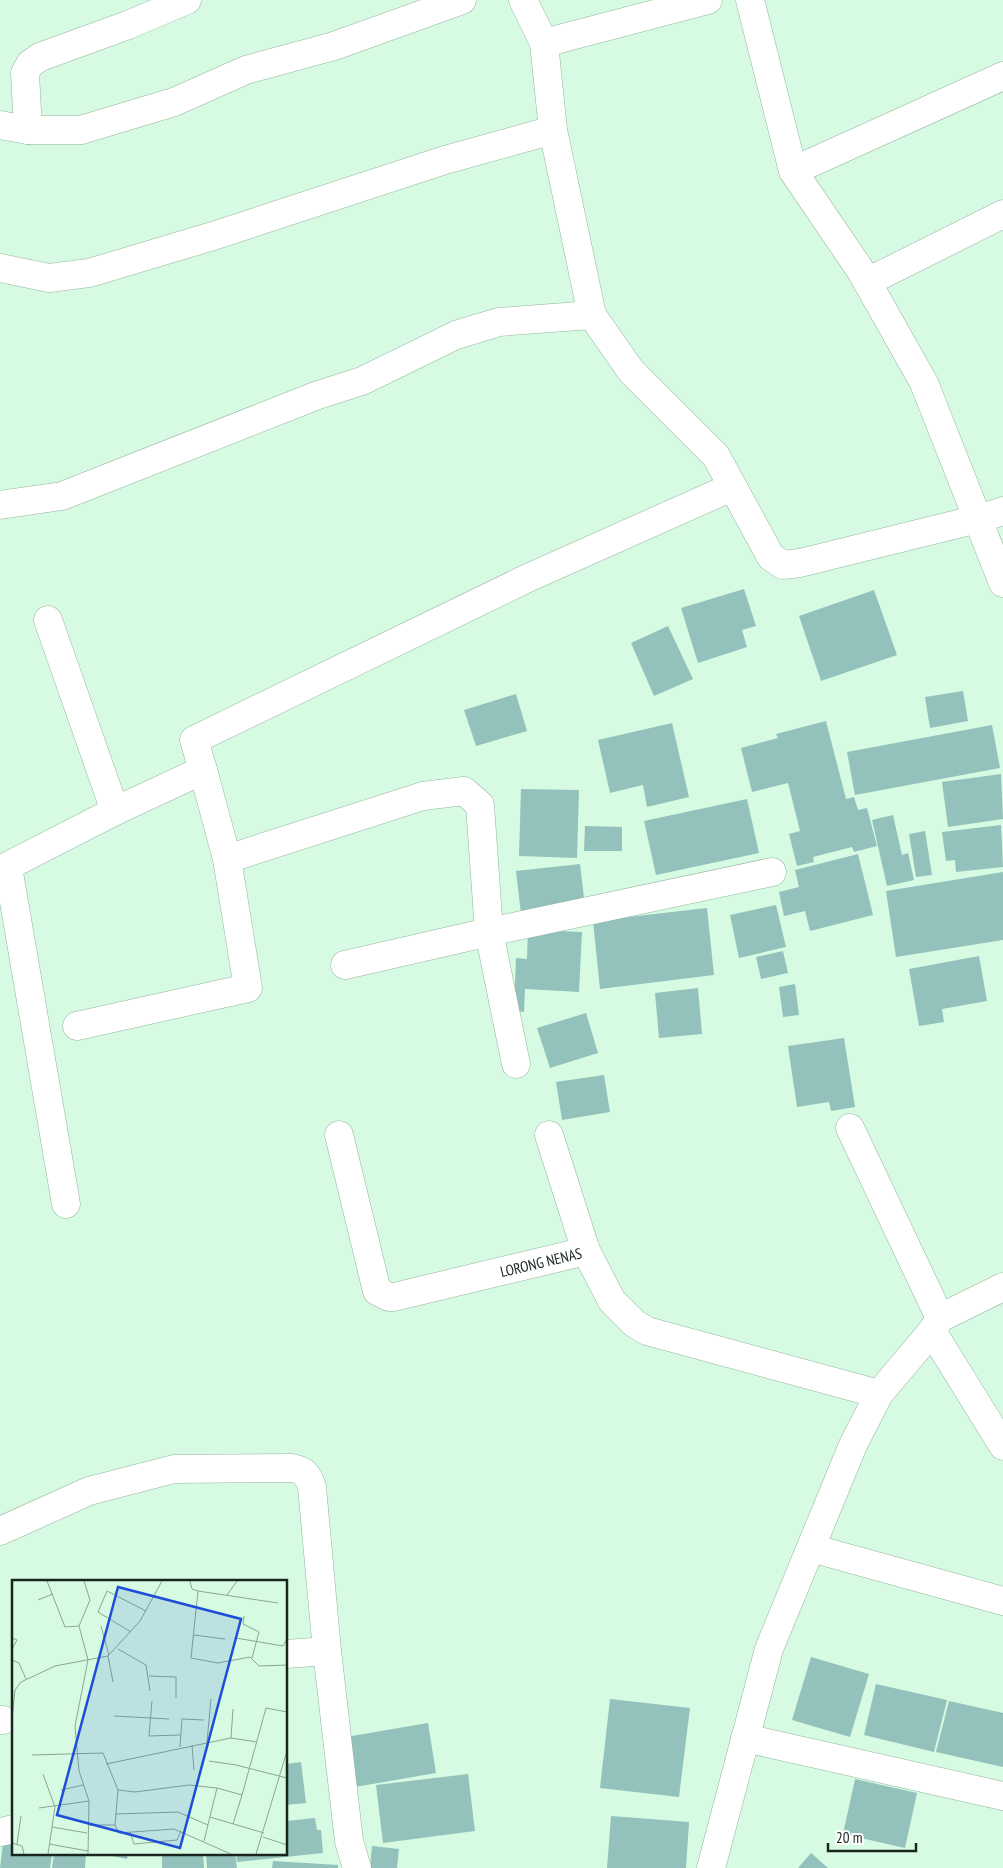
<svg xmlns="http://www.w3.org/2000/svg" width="1003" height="1868" font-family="'PT Sans Narrow',sans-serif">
<rect width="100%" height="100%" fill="#d7fbe2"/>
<g fill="#93c1bb">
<polygon points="744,589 756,626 742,630 747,647 698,663 681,608"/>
<polygon points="874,590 897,655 821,681 799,616"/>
<polygon points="668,626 693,679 654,696 631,643"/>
<polygon points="963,691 968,721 930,728 925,697"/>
<polygon points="516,694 527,731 476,746 464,710"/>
<polygon points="826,721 846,799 854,797 858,810 867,808 877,846 854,852 852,847 813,857 814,862 797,866 789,834 800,831 788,783 752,792 741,748 778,738 776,734"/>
<polygon points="672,723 689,797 647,807 643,785 610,793 598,740"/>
<polygon points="992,725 1000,768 855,795 847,752"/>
<polygon points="1001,774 1003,819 948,827 942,782"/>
<polygon points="521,789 579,790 577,858 519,856"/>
<polygon points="747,799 759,853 656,875 644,821"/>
<polygon points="893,815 902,855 908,853 914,880 887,886 872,820"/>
<polygon points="1001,825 1003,867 956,872 955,860 946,861 942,832"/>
<polygon points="585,826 622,827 622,851 584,851"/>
<polygon points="925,831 932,875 916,877 909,834"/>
<polygon points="858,854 873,915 810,931 805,911 784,916 779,892 799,887 795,870"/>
<polygon points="580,864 585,907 521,914 516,871"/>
<polygon points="1003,872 1003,940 896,957 886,891"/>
<polygon points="776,905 786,947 739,958 730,915"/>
<polygon points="707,908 714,975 600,989 593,921"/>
<polygon points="528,930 582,932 579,992 525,989 524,1012 514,1011 516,958 527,959"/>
<polygon points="783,951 788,973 761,979 756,957"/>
<polygon points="979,956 987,1001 942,1009 944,1022 919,1026 909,969"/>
<polygon points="795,984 799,1015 783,1017 779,987"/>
<polygon points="698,988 702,1034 659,1038 655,993"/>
<polygon points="586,1013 598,1053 550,1068 537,1028"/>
<polygon points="844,1038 855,1107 831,1111 829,1102 797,1107 788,1046"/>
<polygon points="604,1075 610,1112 562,1120 556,1082"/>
<polygon points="811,1657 869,1674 850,1737 792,1720"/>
<polygon points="876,1684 947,1700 934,1752 864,1735"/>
<polygon points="610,1699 690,1708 679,1797 600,1788"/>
<polygon points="949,1701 1003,1713 1003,1767 936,1752"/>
<polygon points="428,1723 436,1773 355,1787 346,1737"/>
<polygon points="301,1762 306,1803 286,1805 286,1764"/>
<polygon points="468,1774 475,1831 383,1843 376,1785"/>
<polygon points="855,1779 917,1793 905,1848 843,1834"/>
<polygon points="611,1816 689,1822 686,1868 607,1868"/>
<polygon points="315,1818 317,1830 321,1830 323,1853 237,1862 236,1854 286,1854 286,1821"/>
<polygon points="4,1834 14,1835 14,1854 52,1854 50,1868 0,1868"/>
<polygon points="372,1846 399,1849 397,1868 370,1868"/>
<polygon points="811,1853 828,1868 798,1868"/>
<polygon points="54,1854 86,1854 85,1868 52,1868"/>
<polygon points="103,1854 128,1854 127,1859"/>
<polygon points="162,1854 203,1854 204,1868 162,1868"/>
<polygon points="206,1854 235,1854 237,1868 207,1868"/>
<polygon points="273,1861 338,1865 338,1868 272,1868"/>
</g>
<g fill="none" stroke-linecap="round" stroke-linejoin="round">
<defs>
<g id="street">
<polyline points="523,0 544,43 708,0"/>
<polyline points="750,0 793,171 861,271 924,383 1003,583"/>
<polyline points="544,43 553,130 592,315 631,371 716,456 771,557 783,565 800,563 978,519 1003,511"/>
<polyline points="0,125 28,130 81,130 174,102 246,70 334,46 462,0"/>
<polyline points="28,130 25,73 30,64 40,57 128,25 187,0"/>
<polyline points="793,171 1003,76"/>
<polyline points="0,268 49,278 89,273 213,236 445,160 553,130"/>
<polyline points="867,282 1003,214"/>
<polyline points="0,505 62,496 318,395 362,381 456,335 499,322 592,315"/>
<polyline points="48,620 115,811"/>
<polyline points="227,859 423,796 464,791 480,805 489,932 516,1064"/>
<polyline points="8,867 66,1204"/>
<polyline points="0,870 115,811 203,770 194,740 530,577 732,487"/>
<polyline points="345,965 489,932 772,872"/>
<polyline points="77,1026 248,988 227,859 203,770"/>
<polyline points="850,1128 940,1318"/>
<path id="s1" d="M339,1135L377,1291L389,1297H394L586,1251"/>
<polyline points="549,1135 586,1251 612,1301 634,1323 647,1331 879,1394"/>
<polyline points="932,1331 1003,1446"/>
<path d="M0,1531L89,1491L174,1469L292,1468C304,1470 308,1475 312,1487L327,1651L349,1841L357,1868"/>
<polyline points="811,1548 1003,1601"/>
<polyline points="286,1654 327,1651"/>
<polyline points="0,1720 3,1720"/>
<polyline points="745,1738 1003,1796"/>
<polyline points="0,1832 14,1829"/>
<polyline points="711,1868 769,1649 853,1445 879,1394 932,1331 940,1318 1003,1287"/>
</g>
</defs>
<use href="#street" stroke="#93b49d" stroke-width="29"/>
<use href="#street" stroke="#fff" stroke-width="28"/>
</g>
<g text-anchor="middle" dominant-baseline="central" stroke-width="5" stroke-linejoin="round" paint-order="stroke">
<g font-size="15" fill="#19261d" stroke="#fff">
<text stroke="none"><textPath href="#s1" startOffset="330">LORONG NENAS</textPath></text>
</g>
</g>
<g transform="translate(12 1580)">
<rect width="275" height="275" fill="#d7fbe2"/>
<path fill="none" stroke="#8ba693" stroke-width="1" d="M35,1L53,47L67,46M72,1L78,20L67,46L76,80L63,146L67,191L77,221L76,274M178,1L180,9L186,11L266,23M186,11L179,78L206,83L238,77L247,86L275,85M215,15L225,1M26,20L41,14M232,36L231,44L247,52L240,78M89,46L97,75M119,52L86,32L95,11L134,31M182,55L213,59M0,58L5,60L0,69M224,58L271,66L275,59M106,69L134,85L138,111M96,76L101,102M0,80L7,83L14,99M137,96L164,97V118M140,121L137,156L168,155M102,136L157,139M0,139L3,110L9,102L43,86L96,76L128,41L150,1M219,158L221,129M195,162L199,119M180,165L182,190M168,167L170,139L192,140M20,175L91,173L106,210L103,245M197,181L224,185L275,198M94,184L219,158L245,162M31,194L43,227L36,274M49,210L71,205M106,210L123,212L177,205L205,208M27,228L77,221M104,234L166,232L196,245M198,237L252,253M221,244L230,215M76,245H103L107,253L162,249L219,274M40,247L75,253M118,252L122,264L165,260L169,251M251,257L275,265M192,261L205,208L230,215L254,128L275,132M0,263L10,266L12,274M5,264L9,236M37,264L76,271M244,274L275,171"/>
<path fill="#1d4ed8" fill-opacity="0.15" stroke="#1d4ed8" stroke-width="2.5" d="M106,7L229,39L168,268L45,235Z"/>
<rect width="275" height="275" fill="none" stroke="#19261d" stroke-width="2.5"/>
</g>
<path d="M828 1843v8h88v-8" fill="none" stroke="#19261d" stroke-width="2.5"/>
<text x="836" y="1843" font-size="15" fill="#19261d" stroke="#ffffff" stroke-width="4" paint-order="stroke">20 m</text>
</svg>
